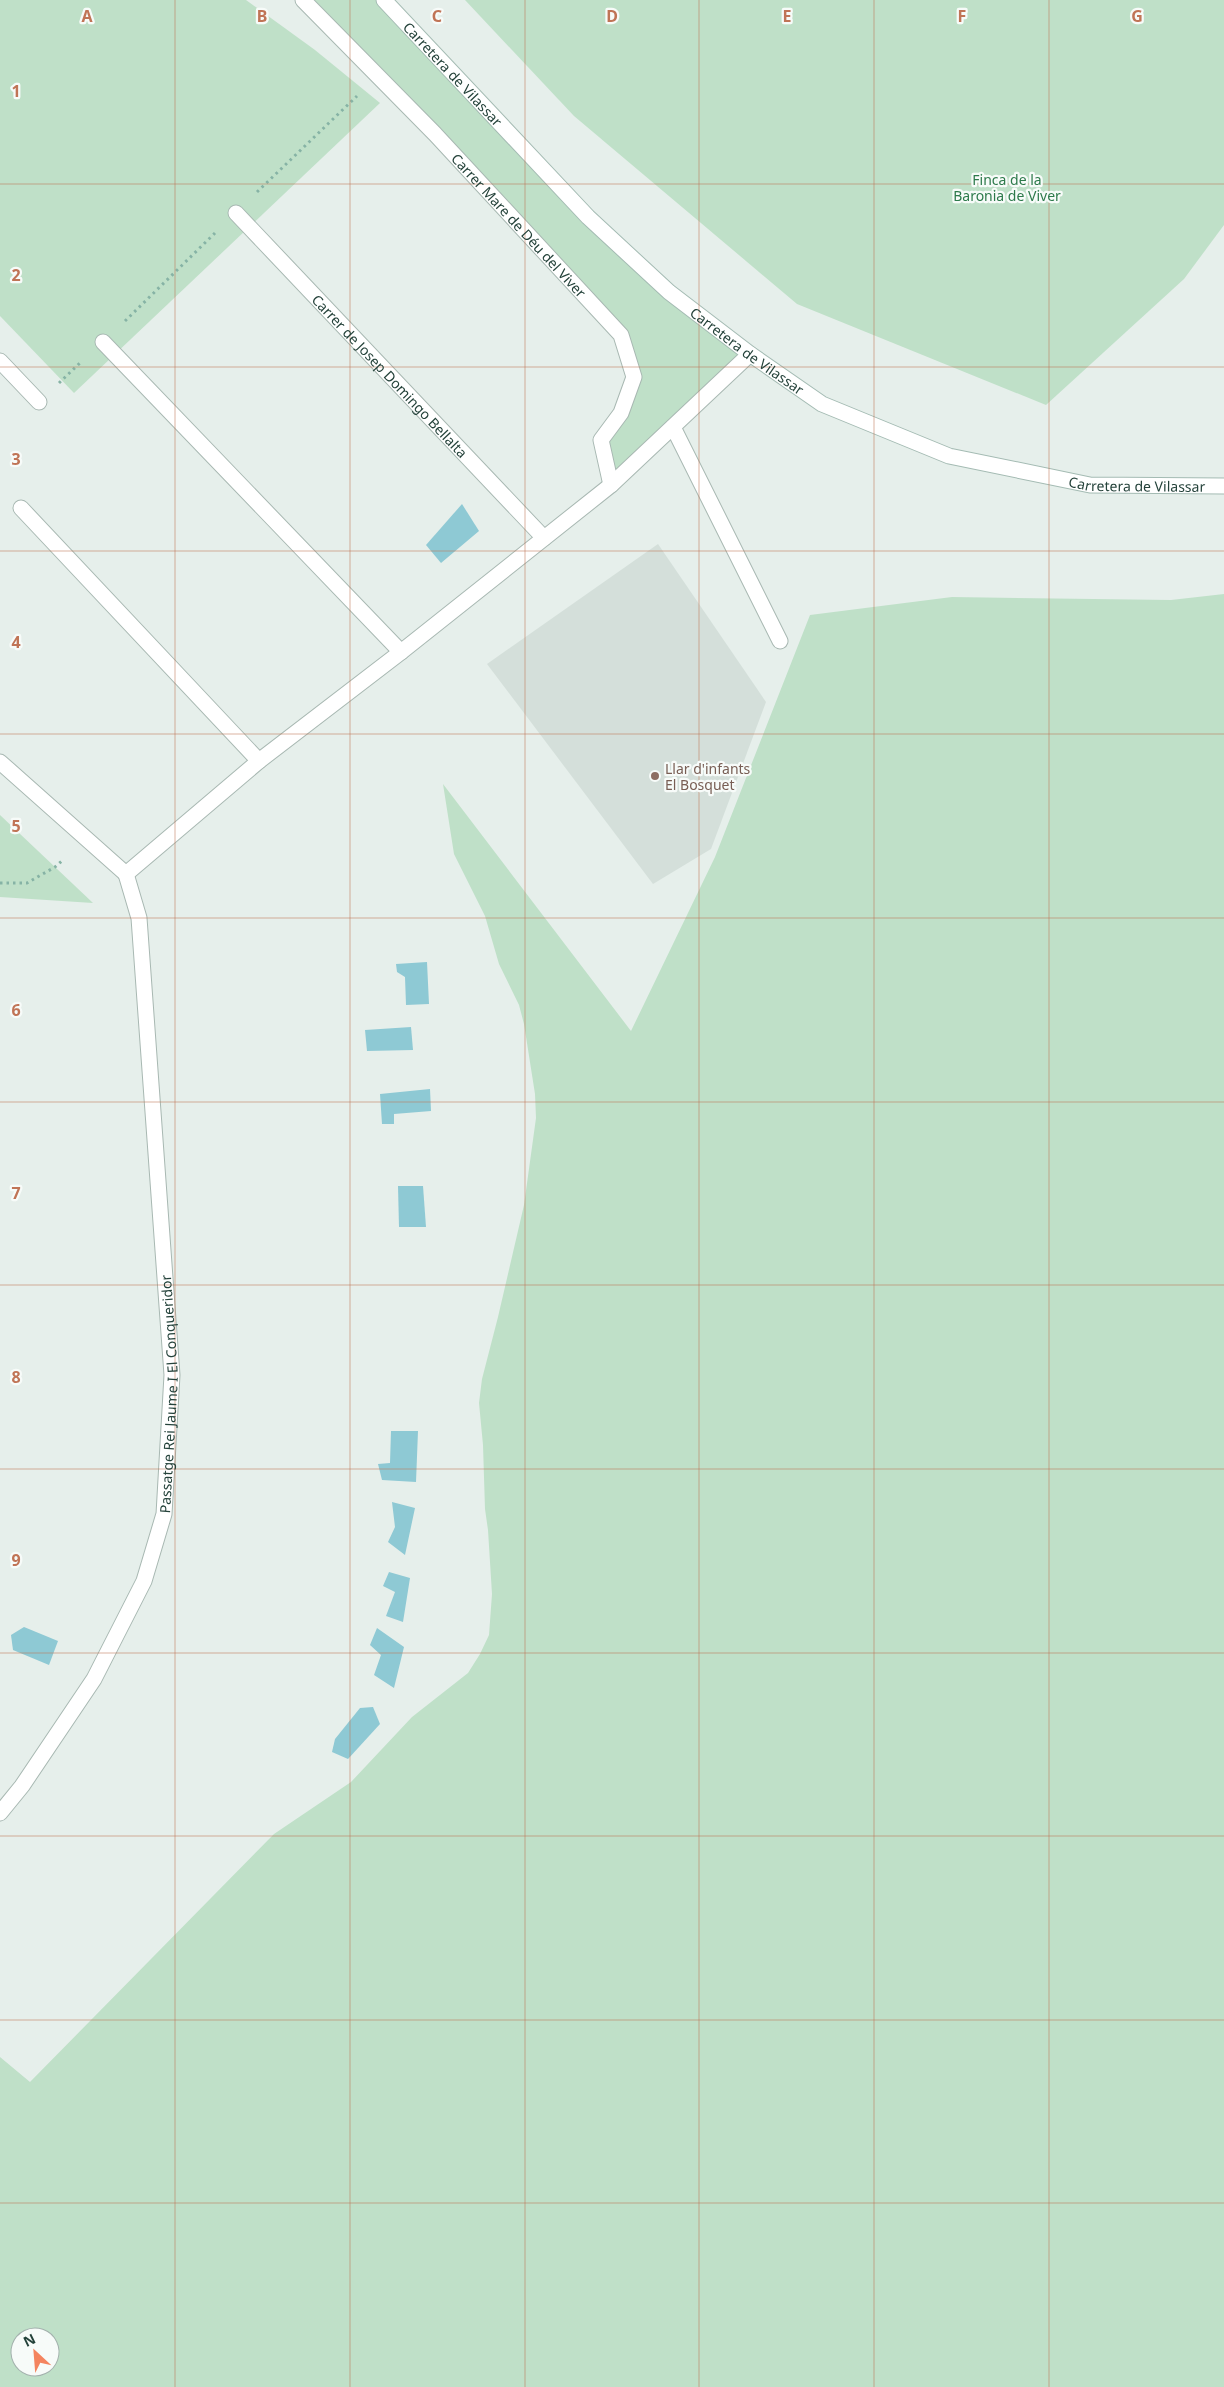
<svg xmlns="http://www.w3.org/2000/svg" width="1224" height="2387" font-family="'Noto Sans',sans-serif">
<rect width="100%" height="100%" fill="#e6efeb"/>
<polygon fill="#d4dfda" points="658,544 766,702 711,849 653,884 487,664"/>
<g fill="#bfe0c8" fill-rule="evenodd">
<polygon points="0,0 246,0 315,50 380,103 74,393 0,316"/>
<polygon points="303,0 376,0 576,215 665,295 740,356 611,485 601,440 634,377 621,335"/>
<polygon points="465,0 1224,0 1224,225 1184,279 1046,405 797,304 574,116"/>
<path d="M1224,594V2387H0V2057L30,2082L274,1834L351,1782L412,1717L468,1673L480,1654L489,1635L492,1594L488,1530L485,1509L483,1445L479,1403L482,1379L498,1317L524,1205L536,1118L535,1094L524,1024L519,1005L499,964L485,916L454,854L443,784L631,1031L715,857L810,615L952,597L1171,600ZM20,2337H50V2367H20Z"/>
<polygon points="0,815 93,903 0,897"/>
</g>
<g fill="#8ec9d4">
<polygon points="462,504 479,531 441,563 426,545"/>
<polygon points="427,962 429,1004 406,1005 405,977 397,972 396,964"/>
<polygon points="411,1027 413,1050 367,1051 365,1030"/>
<polygon points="430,1089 431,1111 394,1114 394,1124 382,1124 380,1094"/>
<polygon points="398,1186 423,1186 426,1227 399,1227"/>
<polygon points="391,1431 418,1431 416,1482 382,1480 378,1464 390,1463"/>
<polygon points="392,1502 415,1508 405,1555 388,1542 395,1527"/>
<polygon points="389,1572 410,1578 403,1622 386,1616 395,1592 383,1586"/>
<polygon points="24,1627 58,1641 49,1665 13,1650 11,1635"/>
<polygon points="377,1628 404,1647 394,1688 374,1675 381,1655 370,1645"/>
<polygon points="373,1707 380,1724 348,1759 332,1752 335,1739 360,1708"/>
</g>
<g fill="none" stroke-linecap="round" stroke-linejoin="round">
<defs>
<polyline id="lane" points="673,427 780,641"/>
<g id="street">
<path id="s1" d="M303,0L435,134L621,335L634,377L621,413L601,440L611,485"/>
<path id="s2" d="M236,213L544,538"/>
<polyline points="103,342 401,652"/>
<polyline points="0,361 39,402"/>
<polyline points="21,508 259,761"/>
<polyline points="0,762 126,874"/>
<polyline points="126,874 259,761 401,652 611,485 750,354"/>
<path id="s3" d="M0,1813L22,1786L94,1679L144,1581L164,1514L172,1375L139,918L126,874"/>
</g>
<g id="secondary">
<path id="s4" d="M384,0L588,217L669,292L750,354L822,404L949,456L1090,485L1224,486"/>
</g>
</defs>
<use href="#lane" stroke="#a8b8b2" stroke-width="17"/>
<use href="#street" stroke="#a8b8b2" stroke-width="17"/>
<use href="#secondary" stroke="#a4bbb3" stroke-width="17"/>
<g stroke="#86b3a5" stroke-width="3" stroke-dasharray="2.5 4" stroke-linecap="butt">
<polyline points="257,192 357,96"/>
<polyline points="125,321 215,233"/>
<polyline points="59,383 82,361"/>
<polyline points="0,883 27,883 55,867 64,859"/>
</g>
<use href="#lane" stroke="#fff" stroke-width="15"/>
<use href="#street" stroke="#fff" stroke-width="15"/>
<use href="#secondary" stroke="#fff" stroke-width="15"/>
</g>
<path fill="none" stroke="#c07456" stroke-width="1" stroke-opacity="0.55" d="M175,0V2387M350,0V2387M525,0V2387M699,0V2387M874,0V2387M1049,0V2387M0,184H1224M0,367H1224M0,551H1224M0,734H1224M0,918H1224M0,1102H1224M0,1285H1224M0,1469H1224M0,1653H1224M0,1836H1224M0,2020H1224M0,2203H1224"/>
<circle fill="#8d6e63" stroke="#f7fbf9" stroke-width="2" cx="655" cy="776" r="5"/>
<g text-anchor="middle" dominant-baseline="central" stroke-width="4.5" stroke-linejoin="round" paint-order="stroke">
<g font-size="14" fill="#24423a" stroke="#f7fbf9">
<text stroke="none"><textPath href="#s4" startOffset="101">Carretera de Vilassar</textPath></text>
<text stroke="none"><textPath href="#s1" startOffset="312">Carrer Mare de Déu del Viver</textPath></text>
<text stroke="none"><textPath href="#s4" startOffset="506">Carretera de Vilassar</textPath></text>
<text stroke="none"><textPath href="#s2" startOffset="224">Carrer de Josep Domingo Bellalta</textPath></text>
<text stroke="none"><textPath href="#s4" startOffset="926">Carretera de Vilassar</textPath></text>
<text stroke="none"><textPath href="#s3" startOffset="464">Passatge Rei Jaume I El Conqueridor</textPath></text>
</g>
<g font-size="14" fill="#2d7a4b" stroke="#f7fbf9">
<text x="1007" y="179">Finca de la<tspan x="1007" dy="16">Baronia de Viver</tspan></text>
</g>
<g font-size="14" fill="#785e54" stroke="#f7fbf9" text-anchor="start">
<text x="665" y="768">Llar d'infants<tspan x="665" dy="16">El Bosquet</tspan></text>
</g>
</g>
<g font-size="16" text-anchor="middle" font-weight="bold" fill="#c07456" stroke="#f7fbf9" stroke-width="4.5" stroke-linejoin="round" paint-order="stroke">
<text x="87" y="22">A</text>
<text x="262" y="22">B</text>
<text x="437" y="22">C</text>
<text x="612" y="22">D</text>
<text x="787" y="22">E</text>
<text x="962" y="22">F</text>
<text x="1137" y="22">G</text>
<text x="16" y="97">1</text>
<text x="16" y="281">2</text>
<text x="16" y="465">3</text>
<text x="16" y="648">4</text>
<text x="16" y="832">5</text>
<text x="16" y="1016">6</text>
<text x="16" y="1199">7</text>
<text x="16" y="1383">8</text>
<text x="16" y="1566">9</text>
</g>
<g transform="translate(35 2352) rotate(334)"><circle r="24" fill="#f7fbf9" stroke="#a3b1ad"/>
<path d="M0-4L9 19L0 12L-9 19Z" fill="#f4845f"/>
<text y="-8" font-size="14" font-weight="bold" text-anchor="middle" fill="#24423a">N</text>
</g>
</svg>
